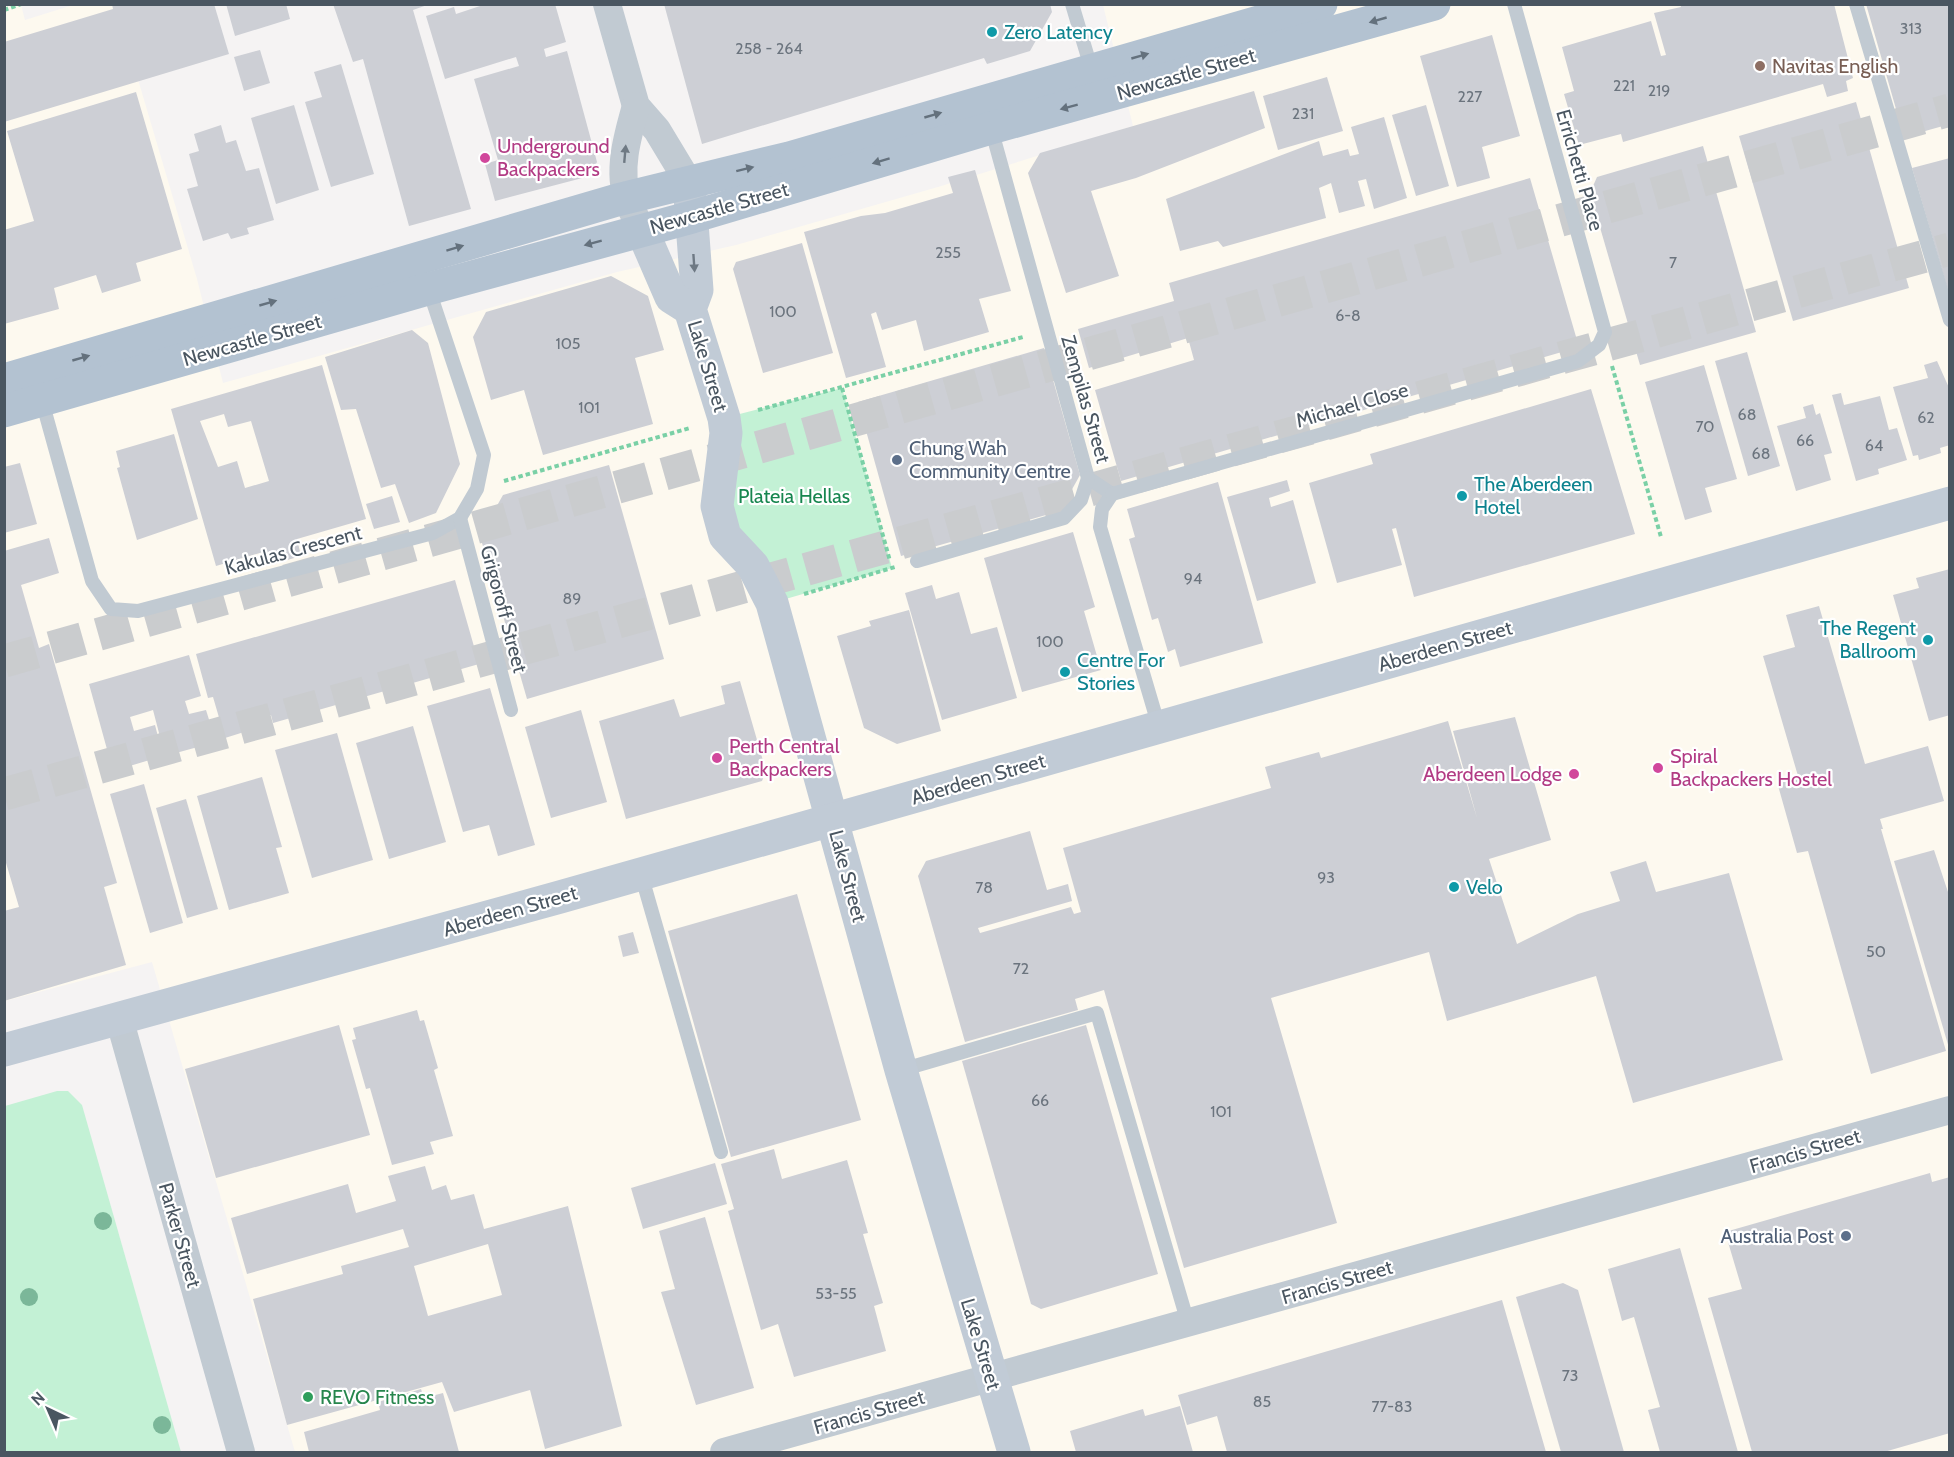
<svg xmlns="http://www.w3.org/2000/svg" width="1954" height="1457" font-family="Cabin,sans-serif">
<rect width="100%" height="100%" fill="#f5f3f3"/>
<polygon fill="#fdf9ef" points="5,5 21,5 25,20 73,5 116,5 197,279 223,383 617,272 736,245 938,187 1133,126 1103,5 1949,5 1949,1452 295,1452 152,962 5,1001"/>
<g fill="#c3f1d5">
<polygon points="842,388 892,568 772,603 725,534 724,418"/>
<polygon points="57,1091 68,1091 82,1105 181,1452 5,1452 5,1106"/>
</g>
<g fill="#cdcfd5" fill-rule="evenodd">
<polygon points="112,4 214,4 229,54 4,122 4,42 113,9"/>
<polygon points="226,4 286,4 290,19 235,36"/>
<polygon points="333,4 430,4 413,10 471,209 409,226 363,59 353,62"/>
<polygon points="486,4 555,4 566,42 544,49 546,57 567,51 597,162 590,176 495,201 485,164 498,160 474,79 519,66 516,57 445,79 426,16 454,7 456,14"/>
<polygon points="664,4 1050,4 1052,12 1030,51 987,64 984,58 702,144"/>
<polygon points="1680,4 1834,4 1853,78 1846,81 1848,91 1827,97 1823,84 1623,142 1621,134 1579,145 1564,94 1574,91 1562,47 1651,21 1661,56 1666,55 1654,13 1681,7"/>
<polygon points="1866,4 1950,4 1950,124 1904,137"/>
<polygon points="1492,35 1520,136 1482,147 1490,178 1457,187 1420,56"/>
<polygon points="260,50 270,83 244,91 234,57"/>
<polygon points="341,64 374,174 331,187 305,102 322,97 314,72"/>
<polygon points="1327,77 1343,131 1278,150 1263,96"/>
<polygon points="1254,91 1265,128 1136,178 1091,191 1119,276 1066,293 1028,173 1040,153"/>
<polygon points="136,92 182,249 136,263 141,281 102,293 96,275 54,288 59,309 4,324 4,230 34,221 7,131"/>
<polygon points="1856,102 1909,288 1793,321 1739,136"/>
<polygon points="294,105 319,190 276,204 251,118"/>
<polygon points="1426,105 1449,186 1416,196 1392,115"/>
<polygon points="1384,117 1407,198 1374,209 1366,179 1358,181 1365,206 1339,213 1331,183 1319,188 1326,218 1223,247 1218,241 1180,251 1166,199 1319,141 1323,156 1348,149 1350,156 1359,154 1351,127"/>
<polygon points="221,125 226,143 236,140 246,171 259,168 274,220 247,228 249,234 231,239 228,233 203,241 187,189 198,186 189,154 199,151 194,134"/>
<polygon points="1703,146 1756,332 1640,365 1590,193 1597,177"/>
<polygon points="1950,158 1950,294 1949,294 1912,168"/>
<polygon points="975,170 1011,291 979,299 989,332 924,351 916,320 882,330 876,312 871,314 886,367 846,378 804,232 861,216 885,213 953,193 948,177"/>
<polygon points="1530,178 1579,347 1121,481 1095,390 1194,360 1188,338 1089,368 1078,329 1174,301 1169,283"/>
<polygon points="802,243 833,353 763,373 733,269 736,262"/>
<polygon points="611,276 648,296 664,350 635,358 653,424 543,455 524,390 491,400 473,337 486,312"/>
<polygon points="412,330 428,343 460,464 436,513 409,523 395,484 381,488 356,409 341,410 325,357"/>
<polygon points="1044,348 1080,475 1060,511 901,556 858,402"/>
<polygon points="1747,352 1780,466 1748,476 1715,361"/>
<polygon points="1937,361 1950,390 1950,445 1940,448 1941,453 1919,460 1918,455 1913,456 1893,387 1928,378 1924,365"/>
<path d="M322,365L366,519L297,539L301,556L267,566L263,552L216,566L171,409ZM224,414L228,427L251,421L269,481L245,488L237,461L218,467L200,421Z"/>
<polygon points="1704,365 1737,479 1705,488 1712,512 1685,520 1645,382"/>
<polygon points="1591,389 1635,534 1414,597 1396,528 1392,529 1402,565 1337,583 1309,483 1373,464 1370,454"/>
<polygon points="1841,393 1844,405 1880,396 1889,430 1897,428 1907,460 1878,469 1879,474 1856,481 1832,395"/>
<polygon points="1813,404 1816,415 1820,413 1832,453 1824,455 1831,480 1796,491 1777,426 1806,418 1803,407"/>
<polygon points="174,434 198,519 137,540 117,468 120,467 116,451"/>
<polygon points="20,463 37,524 4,533 4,467"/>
<polygon points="609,465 664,659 527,699 480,536 503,495"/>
<polygon points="1287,480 1290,491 1269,498 1271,507 1293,500 1316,583 1257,601 1227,497"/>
<polygon points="1218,482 1263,643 1180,667 1175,649 1168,652 1158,618 1152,620 1129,539 1135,537 1127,509"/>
<polygon points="392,496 400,522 374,529 366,504"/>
<polygon points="1073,532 1095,607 1084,611 1101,670 1022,692 984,558"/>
<polygon points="49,538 59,573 21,585 39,648 49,644 117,883 104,887 126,965 4,1001 4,911 19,907 4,856 4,551"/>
<polygon points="1950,569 1950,715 1929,721 1893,595 1919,588 1916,578"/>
<polygon points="455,580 479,664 273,723 271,715 254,720 257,728 225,738 213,697 208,698 196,654"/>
<polygon points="932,585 936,599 959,592 971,634 997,627 1017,698 942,720 905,593"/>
<polygon points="1819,606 1865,764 1928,746 1944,801 1880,819 1883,829 1881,829 1946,1051 1871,1074 1808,851 1797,853 1777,782 1798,776 1763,656 1795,647 1786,615"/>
<polygon points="909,610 941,731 897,744 864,728 837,636 871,626 869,621"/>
<polygon points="189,655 201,696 185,701 189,714 206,710 216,742 165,756 153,710 150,711 130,717 134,731 155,725 163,756 113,771 89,684"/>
<polygon points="740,681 766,771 762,781 626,819 599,721 674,699 680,717 725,704 721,686"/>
<polygon points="490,688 535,845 498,856 489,825 463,832 427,706"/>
<polygon points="581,710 607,802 551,818 525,727"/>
<polygon points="1515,717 1551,840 1489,859 1517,944 1578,914 1620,901 1610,872 1646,861 1656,892 1729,873 1783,1060 1633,1103 1596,976 1447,1021 1429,952 1271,998 1337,1223 1184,1268 1104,990 1075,999 1078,1010 965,1042 918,876 926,861 1030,831 1047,890 1068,884 1072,901 978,928 980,933 1071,907 1074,914 1081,912 1063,848 1271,788 1265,767 1319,752 1321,758 1448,721 1477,818 1453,731"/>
<polygon points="413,726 446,842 389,859 356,743"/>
<polygon points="337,733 373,860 312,878 275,750"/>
<polygon points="262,777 282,847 276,848 289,893 229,910 197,796"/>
<polygon points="144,784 183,923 150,933 110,794"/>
<polygon points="186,799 218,909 187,918 156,808"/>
<polygon points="1934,850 1950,898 1949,1048 1894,861"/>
<polygon points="797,894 861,1120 731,1157 668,931"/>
<polygon points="633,932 639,953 623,957 618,936"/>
<polygon points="417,1010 420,1021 424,1020 438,1068 434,1070 453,1136 430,1142 434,1154 392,1165 370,1088 366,1089 352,1040 356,1039 353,1028"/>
<polygon points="339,1025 370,1135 216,1178 185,1069"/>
<polygon points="1086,1025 1158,1274 1041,1309 1031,1304 962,1061"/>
<polygon points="774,1149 782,1179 847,1160 868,1233 863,1234 883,1303 874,1306 886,1351 794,1377 778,1324 761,1330 728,1211 734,1209 721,1164"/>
<polygon points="715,1163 727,1204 643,1229 631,1188"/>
<path d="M425,1166L432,1190L446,1185L451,1200L474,1194L484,1229L568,1206L622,1426L545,1449L530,1390L454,1412L442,1382L287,1425L253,1299L343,1274L341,1266L409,1247L403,1229L247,1274L231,1218L348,1184L356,1213L396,1201L388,1176ZM488,1244L502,1295L428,1316L414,1266Z"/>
<polygon points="1930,1173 1932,1182 1950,1177 1950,1433 1884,1452 1752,1452 1708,1298 1742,1289 1725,1232"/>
<polygon points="705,1217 754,1388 696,1405 661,1292 675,1289 659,1231"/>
<polygon points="1680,1248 1738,1452 1660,1452 1648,1410 1660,1407 1634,1317 1622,1321 1608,1269"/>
<polygon points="1563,1283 1578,1290 1624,1452 1561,1452 1516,1297"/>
<polygon points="1502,1300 1546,1452 1227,1452 1217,1416 1187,1425 1178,1395"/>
<polygon points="421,1389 424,1398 443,1393 459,1452 309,1452 304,1432 380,1410 378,1402"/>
<polygon points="1180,1406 1193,1452 1076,1452 1070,1431 1143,1409 1145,1416"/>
</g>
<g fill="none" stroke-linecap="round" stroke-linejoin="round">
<g stroke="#caccce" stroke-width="33" stroke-dasharray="33 16" stroke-linecap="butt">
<polyline points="4,661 1950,110"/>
<polyline points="4,794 1950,249"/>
</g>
<g stroke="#7ad0a6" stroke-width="4" stroke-dasharray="4.5 3" stroke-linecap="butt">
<polyline points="4,10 21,4"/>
<polyline points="1612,366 1661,537"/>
<polyline points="842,388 890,561"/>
<polyline points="758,410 1023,337"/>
<polyline points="504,481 690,428"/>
<polyline points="804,594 895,567"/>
</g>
<g stroke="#c1cad2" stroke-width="14">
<polyline points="1072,4 1092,71"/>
<polyline points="1856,4 1950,320"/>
<polyline points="991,128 1088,478 1112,494 1102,509 1100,527 1159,727"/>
<polyline points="42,401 92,581 111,609 138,611 433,533 460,518 477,489 484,455 428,287"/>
<polyline points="1112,494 1578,361 1599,345 1605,332 1514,4"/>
<polyline points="460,518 511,710"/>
<polyline points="917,561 1064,518 1081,500 1088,478"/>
<polyline points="641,874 721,1152"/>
<polyline points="901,1070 1097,1013 1188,1323"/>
</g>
<g stroke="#c1cad2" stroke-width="28">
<polyline points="607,4 636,106 657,130 689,183"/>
<path d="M636,106C628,134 617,171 628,200C631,210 637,220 642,230"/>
<polyline points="119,1018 241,1452"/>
<polyline points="724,1452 1950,1110"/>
</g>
<g stroke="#c1cbd6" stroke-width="33">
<polyline points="689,183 697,290 690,309 724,418 726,433 717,506 725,536 753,566 772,603 901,1070 1014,1452"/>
<polyline points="642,230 671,297 690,309"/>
<polyline points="4,1050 560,897 1950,503"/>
</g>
<g stroke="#b3c2d1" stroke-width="33">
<polyline points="4,380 617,200 789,158 1321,4"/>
<polyline points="4,411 428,289 692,217 991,128 1434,4"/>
</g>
</g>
<g fill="#7bb799">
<circle cx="103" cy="1221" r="9"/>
<circle cx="29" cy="1297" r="9"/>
<circle cx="162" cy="1425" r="9"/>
</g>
<defs><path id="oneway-solid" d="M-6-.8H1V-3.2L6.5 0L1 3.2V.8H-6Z" transform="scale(1.5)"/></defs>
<g fill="#64717d">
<use href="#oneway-solid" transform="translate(1378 20) rotate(164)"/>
<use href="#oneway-solid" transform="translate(1140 56) rotate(-16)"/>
<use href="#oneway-solid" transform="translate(1069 107) rotate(165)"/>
<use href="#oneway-solid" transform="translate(933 115) rotate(-16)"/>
<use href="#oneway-solid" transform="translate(881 161) rotate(163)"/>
<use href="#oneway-solid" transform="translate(745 169) rotate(-14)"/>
<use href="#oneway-solid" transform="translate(593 243) rotate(165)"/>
<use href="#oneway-solid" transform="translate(455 248) rotate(-17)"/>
<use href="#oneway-solid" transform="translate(268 303) rotate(-16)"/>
<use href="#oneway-solid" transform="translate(81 358) rotate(-16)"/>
</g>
<use fill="#6e7983" href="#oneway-solid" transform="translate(625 154) rotate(-85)"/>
<use fill="#6e7984" href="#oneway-solid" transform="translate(694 263) rotate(86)"/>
<g fill="#0f9aa8" stroke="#fff" stroke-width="2">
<circle cx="992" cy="32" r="6"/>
<circle cx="1462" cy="496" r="6"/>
<circle cx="1928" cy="640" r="6"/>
<circle cx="1065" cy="672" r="6"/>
<circle cx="1454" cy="887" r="6"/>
</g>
<circle fill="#8d6e63" stroke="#fff" stroke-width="2" cx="1760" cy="66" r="6"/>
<g fill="#d1479c" stroke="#fff" stroke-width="2">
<circle cx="485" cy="158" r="6"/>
<circle cx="717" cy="758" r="6"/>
<circle cx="1658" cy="768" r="6"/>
<circle cx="1574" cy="774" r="6"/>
</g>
<g fill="#5c6f8a" stroke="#fff" stroke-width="2">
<circle cx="897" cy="460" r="6"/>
<circle cx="1846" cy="1236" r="6"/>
</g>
<circle fill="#2e9e5b" stroke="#fff" stroke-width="2" cx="308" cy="1397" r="6"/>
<g text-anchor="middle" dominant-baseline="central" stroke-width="4.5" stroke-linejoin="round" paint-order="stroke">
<g font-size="16" fill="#6b747e">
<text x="1911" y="28">313</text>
<text x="769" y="48">258 - 264</text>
<text x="1624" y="85">221</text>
<text x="1659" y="90">219</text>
<text x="1470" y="96">227</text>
<text x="1303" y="113">231</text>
<text x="948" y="252">255</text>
<text x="1673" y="262">7</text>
<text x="783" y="311">100</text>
<text x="1348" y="315">6-8</text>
<text x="568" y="343">105</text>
<text x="589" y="407">101</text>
<text x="1747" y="414">68</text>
<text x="1926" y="417">62</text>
<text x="1705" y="426">70</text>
<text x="1805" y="440">66</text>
<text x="1874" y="445">64</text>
<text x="1761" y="453">68</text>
<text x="1193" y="578">94</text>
<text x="572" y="598">89</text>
<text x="1050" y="641">100</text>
<text x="1326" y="877">93</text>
<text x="984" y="887">78</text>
<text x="1876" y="951">50</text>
<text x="1021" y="968">72</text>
<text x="1040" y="1100">66</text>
<text x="1221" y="1111">101</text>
<text x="836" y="1293">53-55</text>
<text x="1570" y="1375">73</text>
<text x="1262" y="1401">85</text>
<text x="1392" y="1406">77-83</text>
</g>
<g font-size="20" fill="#0d838f" stroke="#fff" text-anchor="start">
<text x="1004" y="32">Zero Latency</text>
<text x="1474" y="484">The Aberdeen<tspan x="1474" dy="23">Hotel</tspan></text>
<text x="1916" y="628" text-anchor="end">The Regent<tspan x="1916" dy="23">Ballroom</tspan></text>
<text x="1077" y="660">Centre For<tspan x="1077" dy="23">Stories</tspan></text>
<text x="1466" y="887">Velo</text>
</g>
<g font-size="20" fill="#785e54" stroke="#fff" text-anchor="start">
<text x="1772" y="66">Navitas English</text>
</g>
<g font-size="20" fill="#4a5661" stroke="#fff">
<text transform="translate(1186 74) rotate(-16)">Newcastle Street</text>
<text transform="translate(1580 170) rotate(74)">Errichetti Place</text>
<text transform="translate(719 208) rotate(-16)">Newcastle Street</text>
<text transform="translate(252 340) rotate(-16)">Newcastle Street</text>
<text transform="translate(708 366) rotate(73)">Lake Street</text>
<text transform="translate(1086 399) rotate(74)">Zempilas Street</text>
<text transform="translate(1352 405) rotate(-16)">Michael Close</text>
<text transform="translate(293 550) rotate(-15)">Kakulas Crescent</text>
<text transform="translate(504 609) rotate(75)">Grigoroff Street</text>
<text transform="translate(1445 646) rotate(-16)">Aberdeen Street</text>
<text transform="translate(978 779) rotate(-16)">Aberdeen Street</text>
<text transform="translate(848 876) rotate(75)">Lake Street</text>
<text transform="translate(510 911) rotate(-16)">Aberdeen Street</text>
<text transform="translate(1805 1151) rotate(-16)">Francis Street</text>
<text transform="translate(180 1235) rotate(74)">Parker Street</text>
<text transform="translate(1337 1282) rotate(-16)">Francis Street</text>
<text transform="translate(981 1344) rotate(73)">Lake Street</text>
<text transform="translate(869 1412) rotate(-16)">Francis Street</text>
</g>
<g font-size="20" fill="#b23c85" stroke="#fff" text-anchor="start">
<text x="497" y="146">Underground<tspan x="497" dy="23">Backpackers</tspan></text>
<text x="729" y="746">Perth Central<tspan x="729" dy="23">Backpackers</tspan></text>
<text x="1670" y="756">Spiral<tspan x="1670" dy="23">Backpackers Hostel</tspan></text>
<text x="1562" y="774" text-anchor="end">Aberdeen Lodge</text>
</g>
<g font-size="20" fill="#4e5e75" stroke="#fff" text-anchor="start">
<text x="909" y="448">Chung Wah<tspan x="909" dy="23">Community Centre</tspan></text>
<text x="1834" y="1236" text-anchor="end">Australia Post</text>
</g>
<g font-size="20" fill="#17864f" stroke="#fff">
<text x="794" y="496">Plateia Hellas</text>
</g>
<g font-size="20" fill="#27864d" stroke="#fff" text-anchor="start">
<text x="320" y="1397">REVO Fitness</text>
</g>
</g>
<rect width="1954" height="1457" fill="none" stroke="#4a5661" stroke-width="12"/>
<g transform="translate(48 1409) rotate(316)" stroke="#ffffff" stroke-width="4.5" paint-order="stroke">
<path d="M0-4.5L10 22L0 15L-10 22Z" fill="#4a5661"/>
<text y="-9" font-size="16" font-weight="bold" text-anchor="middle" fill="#4a5661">N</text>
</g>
</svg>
